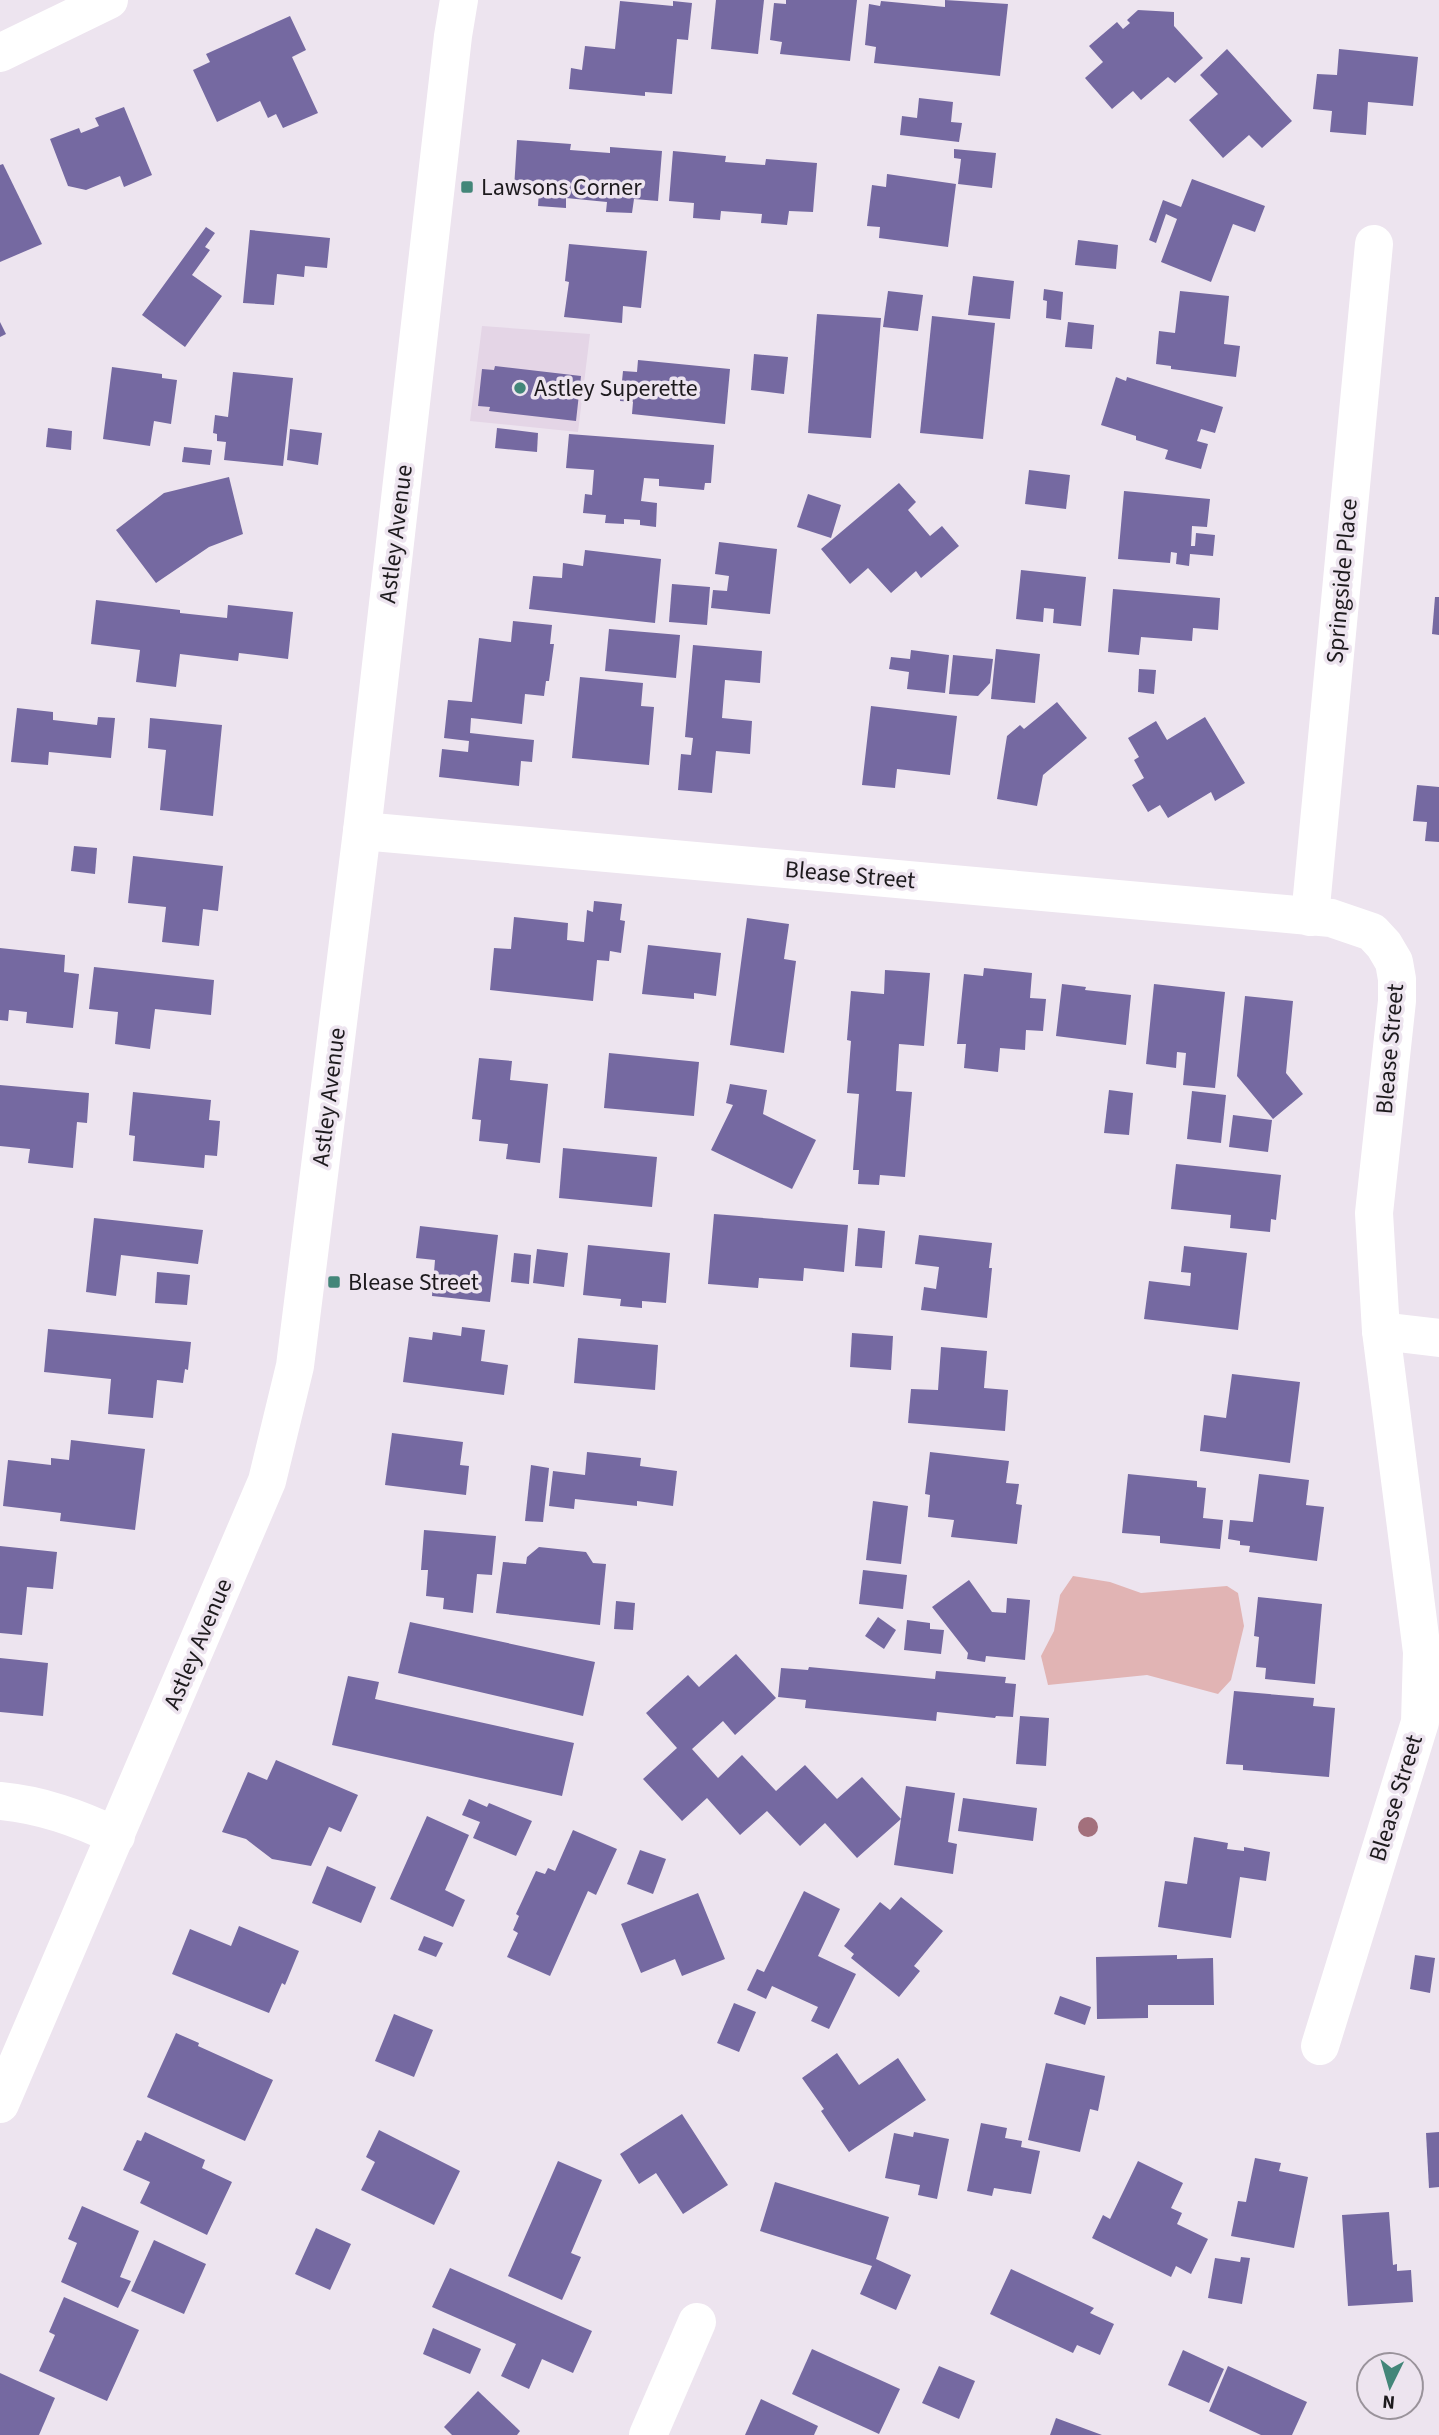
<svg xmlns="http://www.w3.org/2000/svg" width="1439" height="2435" font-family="'Source Sans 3',sans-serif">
<rect width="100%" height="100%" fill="#ede4ef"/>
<polygon fill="#e4d5e6" points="482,326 590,334 578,432 470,421"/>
<polygon fill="#e1b4b4" points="1073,1576 1110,1582 1141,1593 1227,1586 1238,1593 1244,1626 1231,1680 1218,1694 1147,1675 1048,1685 1041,1656 1054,1631 1060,1595"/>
<g fill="#7569a1">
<polygon points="716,0 764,0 758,54 711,49"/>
<polygon points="786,0 857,0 850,61 780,54 782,42 770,40 774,3 786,4"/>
<polygon points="945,0 1008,4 1000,76 874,63 876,47 865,45 869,4 880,6 881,1 945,7"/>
<polygon points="620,1 673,6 673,1 692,3 688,40 677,39 672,94 645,92 645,96 569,89 571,68 582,70 585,46 615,49"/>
<polygon points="1138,10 1174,12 1174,26 1203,58 1175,83 1168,77 1141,100 1133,91 1112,109 1085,78 1103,62 1089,46 1117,22 1123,29 1130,23 1127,20"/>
<polygon points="290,16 306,50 292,57 318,113 283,128 276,114 268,118 260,101 217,122 193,70 210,62 206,54"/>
<polygon points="1227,49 1292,121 1262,148 1249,135 1223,158 1189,120 1218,94 1200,75"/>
<polygon points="1339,49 1418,57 1413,106 1368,102 1366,135 1330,132 1332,111 1313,109 1317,74 1337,75"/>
<polygon points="919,98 953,102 951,122 962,123 959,142 900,135 902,116 917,118"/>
<polygon points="124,107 152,175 124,187 120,176 86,190 68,186 50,139 79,128 81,133 99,126 95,118"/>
<polygon points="517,140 571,144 570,150 610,153 610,147 662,151 658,201 634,199 632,213 606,212 607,202 566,198 566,208 538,206 539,191 514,189"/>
<polygon points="954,149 996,153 992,188 958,184 961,159 954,158"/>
<polygon points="673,151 726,156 725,162 765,165 766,159 817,163 813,212 789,211 787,225 761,223 762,214 721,211 720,220 693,218 694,203 669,201"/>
<polygon points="3,164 42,244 0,262 0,165"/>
<polygon points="887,174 956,184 948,247 879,238 880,227 867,226 872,185 886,187"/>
<polygon points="1192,179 1265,206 1255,232 1233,224 1211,282 1161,262 1177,219 1166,214 1156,243 1149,240 1163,200 1181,207"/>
<polygon points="206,227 215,233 205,247 210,250 192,275 222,296 185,347 142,315"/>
<polygon points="250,230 330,238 327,268 305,266 304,277 277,274 274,305 243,303"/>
<polygon points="1078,240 1118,245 1116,269 1075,265"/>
<polygon points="569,244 647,251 641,308 623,306 622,323 564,317 569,282 565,281"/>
<polygon points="973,276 1014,281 1010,319 968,315"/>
<polygon points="1044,289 1063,292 1061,320 1046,318 1047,301 1043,300"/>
<polygon points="888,291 923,295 918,331 883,327"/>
<polygon points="1180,291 1229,296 1224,344 1240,346 1236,377 1171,369 1171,366 1156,364 1159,331 1175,333"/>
<polygon points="817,314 881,318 871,438 808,433"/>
<polygon points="932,316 995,323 983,439 920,433"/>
<polygon points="0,322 6,334 0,337"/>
<polygon points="1068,322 1094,325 1092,349 1065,347"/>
<polygon points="754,354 788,357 784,394 751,390"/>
<polygon points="638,360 730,369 725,424 632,414 633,402 620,401 623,371 637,372"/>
<polygon points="495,366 581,376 576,421 489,411 490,407 478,406 482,369 494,370"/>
<polygon points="112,367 162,374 162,378 177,380 171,424 154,421 150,446 103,439"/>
<polygon points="233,372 293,378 283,466 224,460 226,442 217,441 217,434 213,433 215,415 228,417"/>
<polygon points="1116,377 1126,381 1127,377 1223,407 1215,433 1201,429 1197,441 1208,444 1201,469 1165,459 1168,450 1136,440 1136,436 1101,425"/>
<polygon points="48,428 72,431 71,450 46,447"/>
<polygon points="497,428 538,433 537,452 495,448"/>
<polygon points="290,429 322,433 318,465 287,460"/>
<polygon points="569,434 714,445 711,483 705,483 704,490 659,486 659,479 644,478 641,501 657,503 656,527 640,525 640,520 624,519 624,524 605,523 606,515 583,513 585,494 592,495 594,470 566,468"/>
<polygon points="184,447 212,450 210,465 182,462"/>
<polygon points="1029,470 1070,475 1066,509 1025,504"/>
<polygon points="229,477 243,534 209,547 156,583 116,530 164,493"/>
<polygon points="899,483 916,502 908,510 930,536 942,526 959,546 921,578 916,571 891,593 868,568 850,584 821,549"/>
<polygon points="1124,491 1210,499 1207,527 1192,526 1191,546 1195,546 1196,533 1215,535 1213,556 1190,554 1189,566 1176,564 1177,553 1171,552 1170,563 1118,559"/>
<polygon points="808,494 841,505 831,538 797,527"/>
<polygon points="719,542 777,549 770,614 711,608 713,590 727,591 729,576 715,574"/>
<polygon points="585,550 661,559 655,623 529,609 533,576 562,578 563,563 583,566"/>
<polygon points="1021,570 1086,577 1081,626 1053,623 1054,609 1044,608 1043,622 1016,619"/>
<polygon points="672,584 710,587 707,625 669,622"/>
<polygon points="1113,589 1220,598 1218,630 1193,628 1192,641 1141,637 1139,655 1108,652"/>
<polygon points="1435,597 1439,597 1439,635 1432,634"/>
<polygon points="96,600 180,610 180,613 227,618 228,605 293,612 288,659 239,653 238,661 180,654 176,687 136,682 140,650 91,644"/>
<polygon points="513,621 552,625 550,644 554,644 549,681 546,681 544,696 525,694 522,724 471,718 470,733 534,740 532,762 521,761 519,786 439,777 442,749 468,752 469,741 444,738 448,700 472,702 479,638 511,642"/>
<polygon points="609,629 680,635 676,678 605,671"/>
<polygon points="693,645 762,651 760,683 725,680 722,718 752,721 750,754 716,751 712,793 678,790 681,754 691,755 693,738 685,737"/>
<polygon points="996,649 1040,654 1035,703 991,699"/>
<polygon points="911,650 949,655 945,693 907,689 909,672 889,669 891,657 910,659"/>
<polygon points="953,655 993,659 990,683 978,696 949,694"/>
<polygon points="1139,669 1156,670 1154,694 1138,692"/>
<polygon points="580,677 643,683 641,706 654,707 649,765 572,758"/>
<polygon points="1057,702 1087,738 1043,775 1037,806 997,799 1007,736 1020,725 1024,729"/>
<polygon points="871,706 957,716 950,775 897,769 895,788 862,785"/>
<polygon points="17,708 53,712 53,720 97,725 98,717 115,718 111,758 49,752 48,765 11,762"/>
<polygon points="1205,717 1245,783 1215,801 1211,792 1168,818 1160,805 1148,812 1132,785 1144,778 1134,760 1139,757 1128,738 1156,721 1167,740"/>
<polygon points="150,718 222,725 213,816 160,810 166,750 148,748"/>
<polygon points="1417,785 1439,787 1439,842 1425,841 1427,822 1413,821"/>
<polygon points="74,846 97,848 95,874 71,871"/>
<polygon points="133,856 223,866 218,911 203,909 199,946 162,942 166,907 128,903"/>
<polygon points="594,901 622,904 620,920 625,921 621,953 610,951 609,961 597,960 593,1001 490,990 494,948 511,949 514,917 568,923 567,940 584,942 587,910 593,912"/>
<polygon points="747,918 789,924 784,959 796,961 784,1053 730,1045"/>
<polygon points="648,945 721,953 716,996 694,993 694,999 642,994"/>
<polygon points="0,948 65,955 64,972 79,974 73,1028 26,1023 27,1012 9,1010 8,1021 0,1020"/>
<polygon points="94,967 214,980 211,1015 155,1009 150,1049 115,1044 118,1012 89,1009"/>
<polygon points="984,968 1032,973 1030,998 1046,999 1043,1031 1026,1030 1025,1050 1000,1048 998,1072 964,1068 966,1044 957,1044 964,974 983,976"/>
<polygon points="885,970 930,973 924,1046 899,1044 896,1091 912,1092 905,1177 880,1175 879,1185 858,1184 859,1170 853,1170 859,1094 847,1093 851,1041 847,1040 851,991 884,994"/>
<polygon points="1062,984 1086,987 1085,990 1131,995 1126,1045 1056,1036"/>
<polygon points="1154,984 1225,992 1215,1088 1183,1085 1186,1053 1177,1052 1176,1068 1146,1064"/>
<polygon points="1245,996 1293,1001 1286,1073 1303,1094 1273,1119 1237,1076"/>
<polygon points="609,1053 699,1062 694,1116 604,1108"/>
<polygon points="479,1058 512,1061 510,1080 548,1084 540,1163 506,1159 508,1144 479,1141 481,1120 472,1119"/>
<polygon points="730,1084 767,1090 763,1114 816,1140 792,1189 711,1150 733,1105 726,1103"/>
<polygon points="0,1085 89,1093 87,1123 77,1122 73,1168 28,1163 30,1149 0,1146"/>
<polygon points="1109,1090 1133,1093 1129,1135 1104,1133"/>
<polygon points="1192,1091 1226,1095 1221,1143 1187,1139"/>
<polygon points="133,1092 211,1100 209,1120 220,1121 217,1156 205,1155 204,1168 133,1161 135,1136 129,1135"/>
<polygon points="1233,1115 1272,1120 1268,1152 1229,1147"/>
<polygon points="563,1148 657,1157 652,1207 559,1198"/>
<polygon points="1176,1164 1281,1175 1276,1220 1271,1219 1270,1232 1230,1228 1231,1215 1171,1209"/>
<polygon points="714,1214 848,1225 844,1272 804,1268 803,1281 759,1278 758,1288 708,1284"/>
<polygon points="94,1218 203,1230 198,1264 121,1255 116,1296 86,1292"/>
<polygon points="420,1226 498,1235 490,1302 432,1296 435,1260 416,1258"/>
<polygon points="858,1228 885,1231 882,1268 855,1266"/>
<polygon points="919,1235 992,1243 989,1268 992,1268 987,1318 921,1310 924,1287 936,1289 939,1267 915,1264"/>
<polygon points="588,1245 670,1253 666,1303 642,1301 642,1308 620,1306 621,1299 583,1295"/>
<polygon points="1184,1246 1247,1253 1238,1330 1144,1319 1149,1281 1190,1286 1191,1273 1181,1272"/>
<polygon points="537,1249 568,1253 564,1287 533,1283"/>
<polygon points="514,1253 531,1255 529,1284 511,1282"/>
<polygon points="157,1272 190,1275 187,1305 155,1303"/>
<polygon points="462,1327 485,1330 481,1361 508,1365 504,1395 403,1382 409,1337 432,1340 433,1332 461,1336"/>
<polygon points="48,1329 191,1342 188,1370 185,1369 183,1383 157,1380 153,1418 108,1414 111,1379 44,1372"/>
<polygon points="852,1333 893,1336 891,1370 850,1367"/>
<polygon points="578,1338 658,1345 655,1390 574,1383"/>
<polygon points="941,1347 987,1351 984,1388 1008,1390 1005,1431 908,1423 911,1389 938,1390"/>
<polygon points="1232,1374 1300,1382 1290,1463 1200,1451 1204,1415 1226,1418"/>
<polygon points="392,1433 463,1442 460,1465 469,1466 466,1495 385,1485"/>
<polygon points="71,1440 145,1449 135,1530 60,1521 61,1513 3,1506 8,1460 51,1465 51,1458 69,1460"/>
<polygon points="587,1452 641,1458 640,1466 677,1471 673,1506 637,1501 637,1506 575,1499 574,1509 549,1506 553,1471 585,1475"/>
<polygon points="930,1452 1009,1461 1006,1483 1019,1484 1016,1504 1022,1505 1017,1544 951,1537 954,1520 928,1517 930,1495 925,1494"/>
<polygon points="531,1465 549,1468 543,1522 525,1521"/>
<polygon points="1128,1474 1197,1481 1197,1487 1206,1488 1203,1518 1223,1520 1220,1549 1160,1543 1160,1536 1122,1533"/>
<polygon points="1259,1474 1309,1480 1306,1505 1324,1507 1317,1561 1249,1552 1250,1546 1240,1545 1240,1541 1228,1539 1230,1520 1253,1522"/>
<polygon points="873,1501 908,1506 901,1564 866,1560"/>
<polygon points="424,1530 496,1536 492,1575 477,1574 473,1613 443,1609 444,1598 426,1596 428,1570 421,1570"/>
<polygon points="0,1546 57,1552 53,1589 27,1587 22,1635 0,1633"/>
<polygon points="539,1547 586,1552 593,1563 606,1564 600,1625 496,1613 503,1562 526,1564 527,1557"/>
<polygon points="863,1570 907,1575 903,1609 859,1604"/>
<polygon points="969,1580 992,1612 1006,1613 1007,1598 1030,1600 1025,1660 986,1656 985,1662 967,1659 968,1653 932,1607"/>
<polygon points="1258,1597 1322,1604 1315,1684 1265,1679 1266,1668 1256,1667 1259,1637 1254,1636"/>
<polygon points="616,1601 635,1603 633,1630 614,1629"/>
<polygon points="878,1617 896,1630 884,1649 865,1636"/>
<polygon points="907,1620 930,1623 930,1629 944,1630 941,1654 904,1650"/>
<polygon points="410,1622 595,1662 583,1716 398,1673"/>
<polygon points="736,1654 776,1698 735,1735 723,1721 692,1749 718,1778 742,1755 776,1791 805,1765 837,1799 862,1777 901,1819 857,1858 825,1823 800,1846 767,1811 740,1835 707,1798 682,1821 643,1779 677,1748 646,1713 688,1675 699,1687"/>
<polygon points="0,1658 48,1663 43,1716 0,1712"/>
<polygon points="809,1667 935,1679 936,1671 1006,1677 1005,1683 1016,1684 1013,1717 996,1716 995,1718 937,1712 936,1721 805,1708 806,1700 778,1697 781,1668 808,1670"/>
<polygon points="348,1676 379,1682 375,1699 574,1743 562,1796 332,1745"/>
<polygon points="1234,1691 1314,1698 1313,1706 1335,1708 1329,1777 1243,1770 1243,1765 1226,1764"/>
<polygon points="1020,1716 1049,1718 1046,1766 1016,1764"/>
<polygon points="276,1760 358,1795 341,1832 329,1827 311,1866 272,1859 246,1839 222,1832 248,1772 267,1780"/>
<polygon points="906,1786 955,1793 948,1842 957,1844 953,1874 894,1865"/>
<polygon points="963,1798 1037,1808 1033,1841 958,1831"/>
<polygon points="469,1799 487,1807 489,1803 532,1821 516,1856 473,1838 480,1822 462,1815"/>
<polygon points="427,1816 469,1835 445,1890 465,1900 453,1927 390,1899"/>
<polygon points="573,1830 617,1849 596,1895 588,1891 550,1976 507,1957 518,1933 513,1930 519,1916 516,1914 536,1871 545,1874 548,1868 555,1871"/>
<polygon points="1194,1837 1228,1843 1227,1849 1244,1851 1244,1847 1270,1852 1266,1881 1240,1877 1231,1938 1158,1927 1165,1881 1187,1884"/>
<polygon points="640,1850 666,1859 653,1894 627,1884"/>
<polygon points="327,1866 376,1887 361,1923 312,1903"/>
<polygon points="804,1891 840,1909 818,1956 856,1974 829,2029 811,2021 818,2007 772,1986 766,1999 747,1990 757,1969 764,1972"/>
<polygon points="698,1893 725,1959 682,1976 675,1959 641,1973 621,1924"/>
<polygon points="901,1897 943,1931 914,1966 920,1971 899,1997 851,1958 854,1954 844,1946 880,1902 890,1910"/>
<polygon points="239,1926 299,1951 285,1985 282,1983 269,2013 172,1974 190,1929 231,1946"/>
<polygon points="424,1936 443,1943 436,1957 418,1950"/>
<polygon points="1177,1955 1177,1959 1213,1958 1214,2005 1148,2005 1148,2018 1097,2019 1096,1957"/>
<polygon points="1415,1955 1435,1958 1430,1993 1410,1989"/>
<polygon points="1060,1996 1091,2007 1085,2025 1054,2014"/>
<polygon points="734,2003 756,2012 739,2052 717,2043"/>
<polygon points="394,2014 433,2030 414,2077 375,2061"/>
<polygon points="176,2033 199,2043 198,2046 273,2080 245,2141 147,2097"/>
<polygon points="837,2053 859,2085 898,2058 926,2100 849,2152 821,2111 824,2109 802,2078"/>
<polygon points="1046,2063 1105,2076 1098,2111 1090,2109 1080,2152 1028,2140"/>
<polygon points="682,2114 728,2185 683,2214 656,2173 639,2184 620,2154"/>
<polygon points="981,2123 1007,2128 1005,2138 1022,2141 1021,2147 1040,2151 1031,2194 994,2188 992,2196 967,2191"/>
<polygon points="379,2130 460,2171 434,2225 361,2190 375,2162 366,2157"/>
<polygon points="145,2132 205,2160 202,2168 232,2182 207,2235 140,2203 150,2182 123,2170 137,2140 141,2141"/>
<polygon points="914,2132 949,2139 937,2199 918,2195 920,2185 885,2178 894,2133 913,2137"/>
<polygon points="1439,2132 1439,2187 1429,2188 1426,2133"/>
<polygon points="1255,2158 1281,2163 1279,2171 1308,2177 1294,2248 1231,2236 1238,2201 1246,2202"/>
<polygon points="558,2161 602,2180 571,2253 581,2257 562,2300 508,2276"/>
<polygon points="1138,2161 1183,2183 1171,2208 1182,2213 1177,2224 1208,2239 1191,2274 1176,2266 1171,2277 1092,2238 1103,2215 1110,2219"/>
<polygon points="775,2182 889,2217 876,2259 911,2275 896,2310 860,2294 872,2266 760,2231"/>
<polygon points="82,2206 139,2231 120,2277 131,2281 118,2308 61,2282 77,2243 68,2239"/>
<polygon points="1389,2212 1393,2265 1397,2264 1397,2271 1411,2270 1413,2302 1348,2306 1342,2215"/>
<polygon points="316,2228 351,2244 330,2290 295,2274"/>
<polygon points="154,2240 206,2264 184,2314 131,2291"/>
<polygon points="1241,2257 1250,2258 1242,2304 1208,2298 1215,2258 1240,2262"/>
<polygon points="450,2268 592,2331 573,2373 542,2359 529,2389 501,2376 516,2344 432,2307"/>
<polygon points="1011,2269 1094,2308 1090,2313 1114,2324 1100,2355 1077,2345 1073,2353 990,2314"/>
<polygon points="64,2297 139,2330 107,2401 39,2371 55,2335 49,2332"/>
<polygon points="433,2328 481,2349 470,2374 423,2354"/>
<polygon points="812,2349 900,2389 879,2434 792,2394"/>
<polygon points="1183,2350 1224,2369 1209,2403 1168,2385"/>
<polygon points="939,2366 975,2381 959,2419 922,2403"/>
<polygon points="1228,2366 1307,2402 1292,2435 1261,2435 1209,2411"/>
<polygon points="0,2373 55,2398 39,2435 0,2435"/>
<polygon points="478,2391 520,2431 517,2435 452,2435 444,2427"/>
<polygon points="761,2399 818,2426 814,2435 745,2435"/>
<polygon points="1056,2418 1102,2435 1050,2435"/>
</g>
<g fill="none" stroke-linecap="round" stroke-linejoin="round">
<g stroke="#fff" stroke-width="38">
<polyline points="362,831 1331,918 1372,932 1384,945 1394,962 1397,979 1397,1001 1374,1213 1381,1331 1422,1652 1420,1722 1320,2046"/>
<polyline points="1310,917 1374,244"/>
<polyline points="1381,1331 1439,1338"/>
<path d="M0,1801C42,1805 78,1818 116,1836"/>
<polyline points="648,2435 697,2322"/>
</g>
<g stroke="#fff" stroke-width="38">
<polyline points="0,53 109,0"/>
<polyline points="0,2104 267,1481 295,1366 362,831 453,36 459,0"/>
</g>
</g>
<circle fill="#a3707c" cx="1088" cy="1827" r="10"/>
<g fill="#438679" stroke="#ede4ef" stroke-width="2.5">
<rect x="460" y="180" width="14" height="14" rx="3.5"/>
<circle cx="520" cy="388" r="7"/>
<rect x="327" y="1275" width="14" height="14" rx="3.5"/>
</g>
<g text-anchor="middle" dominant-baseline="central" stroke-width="7" stroke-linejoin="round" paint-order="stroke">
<g font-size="24" fill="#1d1a1d" stroke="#ede4ef" text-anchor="start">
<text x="481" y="187">Lawsons Corner</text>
<text x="534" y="388">Astley Superette</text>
<text x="348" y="1282">Blease Street</text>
</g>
<g font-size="24" fill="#1d1a1d" stroke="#ede4ef">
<text transform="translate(396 534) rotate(-83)">Astley Avenue</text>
<text transform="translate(1342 581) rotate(-85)">Springside Place</text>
<text transform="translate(850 875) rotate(5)">Blease Street</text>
<text transform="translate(1390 1049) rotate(-85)">Blease Street</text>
<text transform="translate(329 1097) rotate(-83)">Astley Avenue</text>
<text transform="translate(198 1644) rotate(-67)">Astley Avenue</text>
<text transform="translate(1396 1798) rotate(-73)">Blease Street</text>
</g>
</g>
<g transform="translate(1390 2386) rotate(185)"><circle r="33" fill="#ede4ef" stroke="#9a939b" stroke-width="2"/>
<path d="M0-5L12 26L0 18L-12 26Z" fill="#438679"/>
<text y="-10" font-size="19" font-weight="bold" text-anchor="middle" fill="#1d1a1d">N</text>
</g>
</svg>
